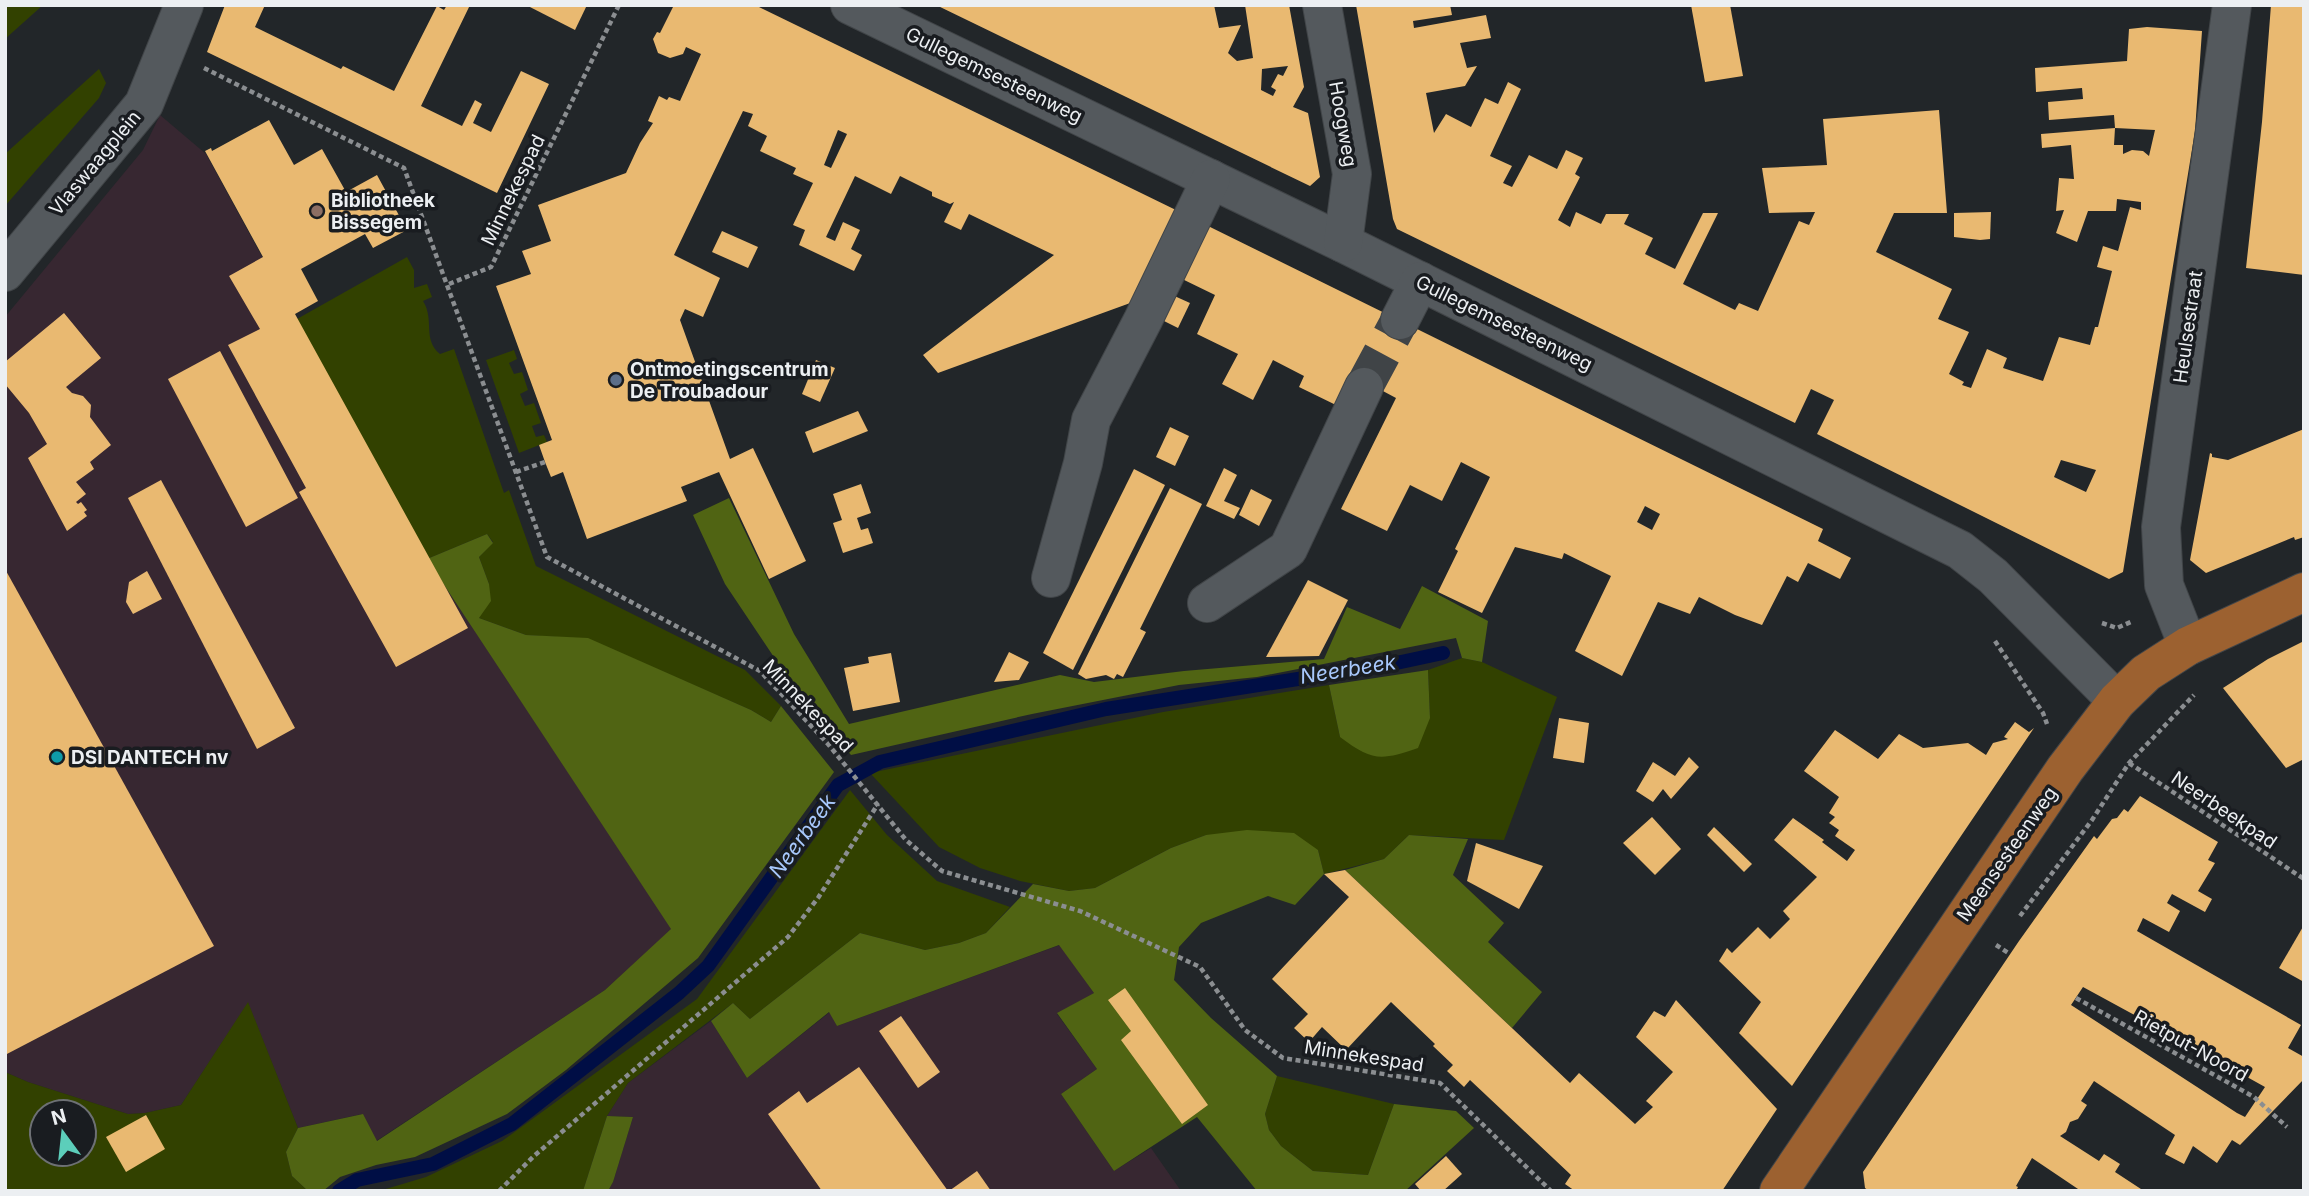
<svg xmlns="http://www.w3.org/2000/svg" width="2309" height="1196" font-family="Inter,sans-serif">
<rect width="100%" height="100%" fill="#222629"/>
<g fill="#372731">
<polygon points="160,115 206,154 427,559 672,929 605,990 376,1141 362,1114 298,1128 248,1003 181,1105 145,1113 128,1114 28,1082 5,1072 5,317 143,150"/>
<polygon points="1060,945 1094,993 1057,1014 1097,1069 1061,1094 1114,1171 1151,1148 1181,1191 608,1191 613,1182 633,1117 607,1116 628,1083 711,1021 747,1078 830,1012 837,1026"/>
</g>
<g fill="#324100" fill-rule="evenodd">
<polygon points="5,5 43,5 5,39"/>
<polygon points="99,69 106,83 99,98 5,206 5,154"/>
<path d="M407,257L414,270V288L427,284L432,297L423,301C435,320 422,339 440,354L454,349L504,493L509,490L536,566L745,670L781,706L771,722L751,710L588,639L526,635L479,618L489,584L479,557L493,542L487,534L427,559L297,319Z"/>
<polygon points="514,350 517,359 509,363 514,374 522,372 528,390 520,394 525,406 534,403 541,423 532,426 536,437 544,435 547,442 519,453 486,360"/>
<polygon points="1462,658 1482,662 1557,697 1504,840 1409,835 1384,859 1324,874 1318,850 1206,835 1171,848 1095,888 1069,891 1020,881 980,868 939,847 870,773 1163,712 1329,685 1340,737 1430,718 1428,670"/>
<polygon points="850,790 887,835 937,881 1010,907 986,933 959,943 925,950 860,933 750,1019 733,1003 628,1083 607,1116 583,1191 379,1191 426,1177 502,1141 697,999"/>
<path d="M248,1002L298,1128L286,1152L292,1176L308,1191H5V1072L28,1082L128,1114L145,1113L181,1105ZM42,1112H84V1154H42Z"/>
<polygon points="1277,1076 1394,1104 1368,1175 1313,1171 1281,1146 1269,1130 1265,1114"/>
</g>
<g fill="#506413">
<polygon points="729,498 794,634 849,724 1060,675 1094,682 1184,671 1324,659 1347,607 1400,629 1422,586 1488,621 1482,662 1462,658 1456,638 1257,677 1179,685 1032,714 851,755 798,693 725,584 693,515"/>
<polygon points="487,534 493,543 479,557 489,584 491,601 479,618 526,635 588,638 751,710 771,722 781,706 834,772 698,958 566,1070 507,1114 415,1157 376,1165 340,1177 323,1191 308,1191 292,1176 286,1152 298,1128 363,1114 377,1141 605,990 671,929 427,559"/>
<path d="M1428,670L1430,718L1418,748C1380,761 1372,761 1340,737L1329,685Z"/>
<polygon points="1247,830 1294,833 1318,850 1324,874 1295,905 1268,896 1201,923 1179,947 1174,980 1211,1018 1277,1076 1265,1114 1269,1130 1281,1146 1313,1171 1368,1175 1394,1104 1456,1111 1474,1128 1405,1191 1257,1191 1197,1117 1114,1171 1061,1094 1097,1069 1057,1013 1094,993 1059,945 837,1026 829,1012 747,1078 711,1021 733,1003 750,1019 860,933 925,950 959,943 986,933 1033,884 1069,891 1095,888 1171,848 1206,835"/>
<polygon points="1409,835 1468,839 1453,875 1504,923 1488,942 1542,992 1512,1028 1345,870 1384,859"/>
<polygon points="607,1116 633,1117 613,1182 608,1191 583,1191"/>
</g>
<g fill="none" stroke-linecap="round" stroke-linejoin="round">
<polyline stroke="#000e45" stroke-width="14" points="339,1191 357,1180 433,1164 512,1124 679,993 708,966 838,785 880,762 1106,709 1387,665 1443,653"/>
</g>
<g fill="#e9b971" fill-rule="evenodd">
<polygon points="225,5 265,5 255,27 341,69 343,66 394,91 437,6 444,10 447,5 470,5 421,106 462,126 475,100 482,104 473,123 491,132 521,71 549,84 497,193 207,52"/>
<polygon points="526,5 587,5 575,30"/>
<path d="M674,5H755L1180,212L1133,302L938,373L923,355L1054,255L969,214L961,230L944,222L954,202L950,204L932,196V192L900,176L891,194L855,176L826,237L835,241L843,222L860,230L851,249L862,255L854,271L799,245L805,230L793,225L813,183L793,174L796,168L760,151L767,136L748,126L753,114L743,111L674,255L720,278L703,317L685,309L680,320L730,459L753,448L806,561L769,579L719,472L681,487L687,501L587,539L563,472L551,477L545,462L539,445L552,440L496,286L531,274L522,251L551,241L538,205L626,173L640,143L653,123L648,121L659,96L667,100L669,97L680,101L701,54L686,47L683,54L670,58L658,53L653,39L657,32L660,33ZM838,130L847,134L831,168L824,165Z"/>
<path d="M936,5H1214L1219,28L1241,25L1228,53L1237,61L1253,58L1245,5H1289L1304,87L1293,107L1308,113L1320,177L1310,186ZM1288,66L1283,76L1278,74L1271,87L1276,90L1273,96L1261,90L1262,69Z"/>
<path d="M1356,5H1450L1452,15L1413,21L1414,28L1486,15L1491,38L1460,43L1467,68L1477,66L1465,86L1426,93L1434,133L1446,114L1471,127L1485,98L1498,104L1508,82L1521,89L1490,156L1512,166L1503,183L1512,187L1529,155L1557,169L1566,150L1583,158L1575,174L1580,177L1558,220L1570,227L1576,212L1601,224L1606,214H1629L1624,224L1653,238L1645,254L1675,269L1703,213H1718L1683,284L1735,310L1739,303L1758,311L1799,221L1809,225L1815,212L1769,213L1762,168L1827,165L1823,119L1939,110L1947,213H1894L1876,252L1952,289L1938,319L1969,332L1949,374L1964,382L1962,385L1971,388L1987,349L2007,358L2003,368L2043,381L2059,337L2090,345L2095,327H2098L2112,271L2097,267L2103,246L2118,251L2130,207L2141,210V202L2117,199L2116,211H2088L2077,242L2056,233L2064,210L2056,211L2059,178L2074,179L2071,145L2042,148L2041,134L2115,128L2114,145H2123V154L2132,150L2143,151L2149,156L2155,130L2115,128L2114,115L2049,120L2048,102L2083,99L2082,88L2036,92L2035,68L2127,61L2129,29L2147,27L2202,31L2195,131L2123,572L2109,579L1817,434L1834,400L1811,389L1795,423L1397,229L1393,219ZM2061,460L2096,470L2086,492L2054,477Z"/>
<polygon points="1691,5 1730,5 1743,76 1705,82"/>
<polygon points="2271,5 2304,5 2304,275 2246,268 2262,122"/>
<polygon points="269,120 294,165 322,149 346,192 377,175 407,230 373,248 365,234 301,269 318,301 295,314 468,628 396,667 299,492 306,488 228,345 260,329 229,276 263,257 205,151 211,148 212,151"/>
<polygon points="1991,212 1990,239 1980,240 1954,237 1954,213"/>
<path d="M1204,224L1823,529L1818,541L1851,558L1840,579L1808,563L1798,582L1787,576L1762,625L1735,615L1699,597L1690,614L1658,602L1622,676L1575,651L1611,576L1564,553L1562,559L1515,547L1482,613L1438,592L1458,551L1455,549L1490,477L1461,462L1442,501L1410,485L1387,531L1341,509L1396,398L1381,390L1340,407L1299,387L1304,376L1273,360L1253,400L1222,384L1238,354L1197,334L1215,295L1178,277ZM1645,506L1660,514L1652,530L1637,522Z"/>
<polygon points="722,231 758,247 748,268 712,252"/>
<polygon points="1170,294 1190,303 1178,328 1158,318"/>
<polygon points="64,313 101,358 66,387 72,393 83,396 91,405 90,417 111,445 90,462 94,469 76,482 86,494 76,502 78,504 81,502 87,510 84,512 87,516 67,531 28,458 47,444 29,413 5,384 5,362"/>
<polygon points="220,351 298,498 246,527 168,379"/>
<polygon points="816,360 835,368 820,402 802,394"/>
<polygon points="858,411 868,431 813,453 805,432"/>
<polygon points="1170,427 1189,436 1175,466 1156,457"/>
<polygon points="2304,429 2304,537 2295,540 2294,537 2206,573 2190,560 2210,453 2212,454 2212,457 2228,460"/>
<polygon points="1224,468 1237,475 1224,501 1240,508 1234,519 1206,506"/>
<polygon points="1134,469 1165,485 1073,670 1043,653"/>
<polygon points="161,480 295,728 257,749 128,498"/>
<polygon points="861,484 871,513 857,518 861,530 868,528 873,543 843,553 833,523 842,520 833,494"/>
<polygon points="1170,488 1202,504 1140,629 1146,632 1123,677 1117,674 1114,679 1106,675 1086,679 1078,674"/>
<polygon points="1251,489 1272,500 1259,526 1239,515"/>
<polygon points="5,569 214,946 5,1055"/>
<polygon points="147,571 162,599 133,614 126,602 129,582"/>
<polygon points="1308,580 1348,600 1319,656 1266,657"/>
<polygon points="2304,641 2304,759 2286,768 2223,688 2268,659"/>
<polygon points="1009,652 1029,662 1019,680 994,682"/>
<polygon points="891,653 900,702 853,711 844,668 869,663 868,657"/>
<polygon points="1559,718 1589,723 1584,763 1553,758"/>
<polygon points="2015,722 2029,732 2034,728 1792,1086 1739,1033 1761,1002 1719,961 1727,948 1732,953 1758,927 1770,939 1790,919 1783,911 1817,877 1774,840 1793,818 1824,840 1822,842 1847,861 1855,850 1835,836 1839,830 1829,823 1835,817 1829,813 1839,797 1804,771 1835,730 1878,759 1899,734 1923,748 1968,743 1986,755 1993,743 2008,739 2004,737"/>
<polygon points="1689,757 1699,767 1671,799 1663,789 1653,802 1636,791 1653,762 1675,776"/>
<path d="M2140,796L2218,842L2208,860L2215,863L2198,891L2212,899L2205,912L2172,894L2167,903L2180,911L2169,932L2143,918L2137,931L2301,1025L2288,1048L2304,1057V1079L2240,1145L2232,1140L2217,1163L2193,1146L2184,1164L2165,1154L2175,1135L2094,1081L2081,1101L2087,1105L2078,1119L2070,1122L2066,1132L2060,1136L2099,1161L2104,1154L2120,1164L2115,1172L2144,1191H2081L2032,1158L2016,1186L2018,1187L2016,1191H1869L1865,1188L1863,1172L2019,941L2094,836L2097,839L2112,819L2117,818L2124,809L2128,812ZM2083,987L2162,1030L2158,1037L2185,1052L2186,1050L2183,1048L2186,1043L2265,1087L2245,1117L2237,1113L2071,1005Z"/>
<polygon points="1652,817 1681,849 1655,875 1623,843"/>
<polygon points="1714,827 1752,864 1744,872 1707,835"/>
<polygon points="1476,843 1543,866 1519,909 1467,881"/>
<polygon points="1345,870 1570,1083 1579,1073 1635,1124 1653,1107 1646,1101 1673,1072 1636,1037 1654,1011 1665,1017 1676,1000 1777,1109 1722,1191 1575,1191 1565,1184 1571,1175 1521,1128 1470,1080 1464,1087 1447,1071 1453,1065 1433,1046 1435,1044 1391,1002 1346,1050 1322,1027 1309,1042 1294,1028 1308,1014 1272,979 1349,897 1324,874"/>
<polygon points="2304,925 2304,982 2279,968"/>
<polygon points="1125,988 1208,1105 1182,1124 1121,1040 1131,1031 1108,1000"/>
<polygon points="901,1016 940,1072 918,1088 879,1031"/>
<polygon points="859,1067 948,1191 822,1191 768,1114 799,1091 807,1103"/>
<polygon points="146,1115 165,1149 126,1172 106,1137"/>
<polygon points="1446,1156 1462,1174 1443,1191 1421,1191 1415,1184"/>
<polygon points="977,1171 991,1191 949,1191"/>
</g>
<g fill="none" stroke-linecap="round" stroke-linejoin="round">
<polyline stroke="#404447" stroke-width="38" stroke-dasharray="38 19" stroke-linecap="butt" points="1364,387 1400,320"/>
<defs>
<g id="minor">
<polyline points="850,5 1343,243 1960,550 1993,576 2117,701"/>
<polyline points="1322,5 1352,174 1343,243"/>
<polyline points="5,272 144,104 184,5"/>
<polyline points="1400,320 1420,281"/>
<polyline points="1051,578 1083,463 1091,420 1143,320 1211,179"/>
<polyline points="1207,603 1288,549 1364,387"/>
<polyline points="2188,646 2164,585 2161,527 2232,5"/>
</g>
<polyline id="major" points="1779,1191 2065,769 2117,701 2146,673 2188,646 2304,592"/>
</defs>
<use href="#minor" stroke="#414548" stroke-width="40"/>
<use href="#major" stroke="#414548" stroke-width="40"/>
<g stroke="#8b8e91" stroke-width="4.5" stroke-dasharray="5 3.5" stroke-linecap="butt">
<polyline points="204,68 404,168 547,557 760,671 828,744 906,840 942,871 1080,911 1200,967 1245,1030 1283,1058 1440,1083 1551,1191"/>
<polyline points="449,284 491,267 619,5"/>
<polyline points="516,472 545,462"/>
<polyline points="2102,623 2117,628 2133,621"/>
<polyline points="1995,641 2043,713 2047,724"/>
<polyline points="2129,763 2304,879"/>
<polyline points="2020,916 2092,820 2129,763 2194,695"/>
<polyline points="1996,945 2010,954"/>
<polyline points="2076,998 2254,1097 2287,1127"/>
<polyline points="499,1191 534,1156 788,937 818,898 878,804"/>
</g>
<use href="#minor" stroke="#54595d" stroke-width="38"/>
<use href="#major" stroke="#9c6130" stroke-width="38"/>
</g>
<circle fill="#8d6e63" stroke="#191c20" stroke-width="2.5" cx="317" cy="211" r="7"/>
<circle fill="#5c6f8a" stroke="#191c20" stroke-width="2.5" cx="616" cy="380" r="7"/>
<circle fill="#0f9aa8" stroke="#191c20" stroke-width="2.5" cx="57" cy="757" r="7"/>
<g text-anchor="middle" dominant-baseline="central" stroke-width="7" stroke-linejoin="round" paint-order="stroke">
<g font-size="19" fill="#eceff2" stroke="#191c20">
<text transform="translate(994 75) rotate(26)">Gullegemsesteenweg</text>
<text transform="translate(1343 124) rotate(80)">Hoogweg</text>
<text transform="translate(95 163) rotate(-50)">Vlaswaagplein</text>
<text transform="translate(513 190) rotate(-64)">Minnekespad</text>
<text transform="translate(1504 323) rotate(26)">Gullegemsesteenweg</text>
<text transform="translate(2188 327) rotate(-82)">Heulsestraat</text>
<text transform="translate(808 706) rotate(46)">Minnekespad</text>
<text transform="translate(2224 810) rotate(34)">Neerbeekpad</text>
<text transform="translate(2007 854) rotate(-55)">Meensesteenweg</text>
<text transform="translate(2191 1046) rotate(29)">Rietput-Noord</text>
<text transform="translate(1364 1056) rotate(9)">Minnekespad</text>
</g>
<g font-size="19" font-weight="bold" fill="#eceff2" stroke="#191c20" text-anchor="start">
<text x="331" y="200">Bibliotheek<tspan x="331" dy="22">Bissegem</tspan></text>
<text x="630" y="369">Ontmoetingscentrum<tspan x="630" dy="22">De Troubadour</tspan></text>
<text x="71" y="757">DSI DANTECH nv</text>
</g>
<g font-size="21" font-style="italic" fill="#a8c8fc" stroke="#191c20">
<text transform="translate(1348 669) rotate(-9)">Neerbeek</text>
<text transform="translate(802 836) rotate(-54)">Neerbeek</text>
</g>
</g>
<rect width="2309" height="1196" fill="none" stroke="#eceff2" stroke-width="14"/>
<g transform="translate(63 1133) rotate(345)"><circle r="33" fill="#191c20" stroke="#6d7074" stroke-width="2"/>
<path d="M0-5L12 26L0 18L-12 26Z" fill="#5cceba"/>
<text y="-10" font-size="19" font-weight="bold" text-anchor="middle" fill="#eceff2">N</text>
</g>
</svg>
